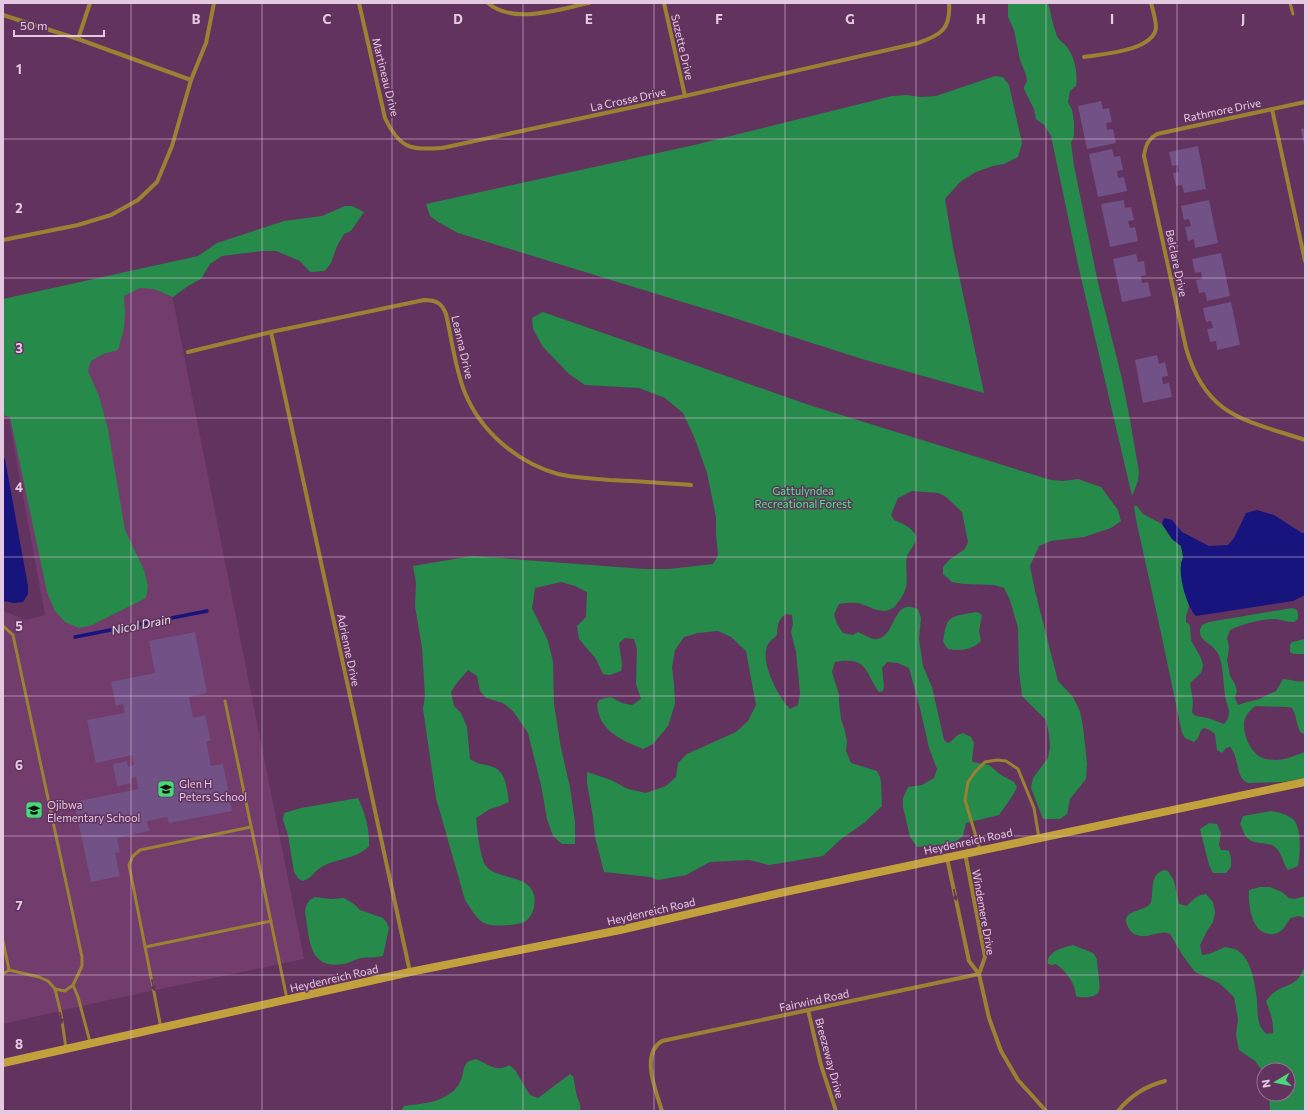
<svg xmlns="http://www.w3.org/2000/svg" width="1308" height="1114" font-family="Commissioner,sans-serif">
<rect width="100%" height="100%" fill="#62335e"/>
<polygon fill="#723d6c" points="167,270 304,959 104,1001 3,1024 3,611 26,620 45,615 9,419 3,420 3,304"/>
<g fill="#268a4a" fill-rule="evenodd">
<path d="M1008,3H1048C1051,14 1053,26 1057,36C1060,42 1066,44 1069,50C1075,60 1078,74 1076,86L1070,91L1068,102L1072,110L1074,122V136L1071,143L1074,166L1098,283L1122,379L1130,420L1139,472L1138,481L1132,496L1079,269L1051,136L1044,125L1036,119L1034,109L1024,89V87L1027,81L1026,75L1020,60L1014,30L1008,17Z"/>
<polygon points="995,76 1003,77 1009,85 1022,143 1018,157 1004,164 993,166 976,172 960,182 945,199 953,247 984,393 862,359 725,315 458,233 438,222 430,216 426,204 694,145 892,96 907,95 921,97 936,96"/>
<polygon points="345,206 352,206 364,212 351,231 344,234 337,246 331,263 325,271 310,272 300,261 276,251 262,251 222,256 210,264 201,279 188,286 173,297 154,289 140,288 124,296 125,312 124,329 118,350 103,354 91,361 88,371 99,396 108,429 125,530 144,570 148,586 146,598 92,625 79,628 65,622 55,611 47,592 10,417 3,415 3,299 198,256 217,243 284,221 322,216"/>
<path d="M543,312L809,405L1051,480L1063,481L1078,479L1101,487L1118,510L1121,521L1111,528L1084,537L1051,541L1039,546L1030,566L1035,591L1058,681L1073,697L1080,711L1083,727L1087,763L1086,779L1070,799L1067,814L1060,819H1043L1031,788L1033,778L1048,758L1050,747L1049,734L1046,720L1022,696L1019,671L1018,628L1010,600L1004,588L994,585L964,584L952,582L943,574V567L949,560L965,549L968,542L962,512L945,496L938,493L912,491L898,498L891,515L894,520C901,523 911,527 915,534C919,542 909,550 907,556C904,574 912,584 899,601C897,603 895,607 893,608C881,615 872,607 861,604C854,602 846,603 839,604L834,614L837,624L843,633L853,635L858,632C863,634 870,639 875,639C893,639 892,611 906,607C910,606 914,608 918,609L921,618L919,639L923,666L932,687L944,740L948,743C954,741 954,735 963,733L971,737L974,743L972,760L973,762L989,765L1001,775L1014,782L1017,787C1015,793 1004,808 999,815L966,823L963,836L954,843L917,847L910,837L903,807V798L908,787L922,785L934,778L937,769L929,748L920,708L909,668L898,663L887,662L882,668L884,686L883,691L879,692C864,671 868,656 835,662L832,672L839,695V702L841,719L844,728L847,741L846,751L851,763L877,771L880,777L881,782L882,806L864,823L840,840L823,856L769,865L749,860L710,862L686,875L658,880L650,877L604,872L595,837L593,817L587,783V772L611,780L628,789L646,793L666,786L676,777L678,763L687,754L736,732L748,721L756,705L746,651L731,637L718,631L698,633L684,637L675,650L672,667L674,684L675,704L668,726L653,744L643,749C629,743 612,737 603,723C599,718 598,710 597,705L599,700C614,695 610,697 622,703C624,704 629,704 632,705L641,699L636,684L637,649L634,639L625,638L619,643L622,665L621,671L610,675L603,674L596,659L579,639L577,626L586,617L587,592L575,586L561,582L535,588L532,608L548,641L553,662L554,704L561,748L570,787L575,822V844H562L553,836L547,819L541,785L528,733L513,711L503,703L486,698L480,691L477,676L468,670L456,684L451,692L454,706L461,713L467,727L470,759C481,766 482,763 493,767C506,771 507,790 509,802L500,806L490,809L476,818C477,828 480,858 486,866C497,880 529,874 534,895C536,904 533,918 524,922C515,926 493,927 484,923C476,919 470,907 465,900L436,798L423,709L425,696L422,648L415,606L416,583L413,566L472,556L644,569H669L713,564L718,555L716,534V517L707,473L695,439L683,413L665,398L639,388L585,385L569,374L543,347L533,329L532,318ZM786,614L792,615L793,624L791,632L796,652L800,693L798,705L790,709C778,697 759,661 768,644C770,641 774,638 777,635C777,626 778,619 786,614Z"/>
<path d="M1136,505L1143,514L1162,524L1172,539L1181,546L1183,557L1181,564V572L1185,593L1189,606L1186,616V622L1190,625L1191,640L1201,658L1203,665L1201,673L1190,683L1193,702L1192,713L1196,716L1208,718L1224,724C1227,721 1229,717 1229,712C1229,709 1227,704 1226,700C1223,687 1224,663 1217,652C1211,642 1194,640 1202,625L1209,622L1292,608L1297,610L1298,614V619L1294,622C1288,622 1282,620 1276,619C1261,619 1243,624 1230,630L1227,638L1229,647L1228,656L1227,660L1230,676L1235,684L1237,691L1235,698L1238,705L1247,702L1260,699L1267,695L1276,691L1283,679C1291,679 1296,683 1305,681V734L1301,733C1296,725 1297,716 1292,708L1288,707L1255,706C1252,709 1248,712 1246,716C1239,729 1251,757 1266,759C1283,762 1290,757 1305,752V778L1283,782L1248,783C1235,778 1240,758 1230,747L1226,748L1222,753L1217,750L1215,734L1210,730L1204,728L1201,730L1198,738L1194,742L1185,738L1182,733L1161,633L1137,524L1134,507Z"/>
<path d="M977,612L982,615L979,631L981,641C971,650 962,651 948,649L943,642C944,637 944,631 946,626C949,614 967,614 977,612Z"/>
<polygon points="1305,639 1305,654 1293,654 1290,652 1290,645 1292,642"/>
<path d="M358,798C365,813 370,830 369,846C356,860 335,858 320,868C312,873 312,879 302,881L298,878L294,872L288,835L283,820L284,813L301,808Z"/>
<path d="M1271,811C1278,812 1289,815 1294,820C1302,830 1300,855 1298,866L1288,870C1283,864 1282,853 1276,848C1268,840 1252,847 1245,835C1243,832 1242,827 1240,824L1243,816Z"/>
<polygon points="1209,823 1217,824 1221,833 1219,845 1221,850 1226,850 1229,851 1231,858 1231,867 1226,873 1213,873 1209,865 1200,829"/>
<path d="M1164,870L1168,871L1174,881L1179,904L1187,906C1193,899 1197,895 1206,894L1213,902L1215,912L1213,922L1207,931L1200,945L1202,955L1209,954L1225,947C1228,948 1233,948 1237,950C1252,959 1255,985 1257,1000C1258,1013 1256,1026 1267,1034L1273,1033C1274,1022 1270,1012 1266,1001C1281,980 1298,992 1305,964V1111H1270L1269,1094H1288V1070H1264V1073L1255,1061L1239,1050L1236,1035L1238,1019L1234,997L1219,983L1195,972L1183,956L1170,934C1167,933 1164,932 1161,933C1152,934 1146,938 1137,935C1134,935 1129,930 1128,927C1118,908 1147,913 1151,902C1154,891 1149,875 1164,870Z"/>
<path d="M1260,887H1270L1282,892L1289,898L1295,899L1305,896V918L1299,916L1291,918C1288,921 1286,925 1284,928C1280,932 1275,935 1270,934C1251,933 1248,904 1249,890Z"/>
<path d="M315,897L331,899L344,898L354,904L360,910L383,918L387,923L389,928L383,956C375,958 369,957 361,958C355,959 350,963 344,964C307,970 310,938 305,912C306,904 308,900 315,897Z"/>
<path d="M1073,945L1093,953L1097,959C1097,966 1101,987 1099,991C1097,996 1093,996 1088,997C1084,997 1080,998 1076,996C1075,983 1067,972 1056,964L1052,965L1048,964C1045,952 1064,947 1073,945Z"/>
<path d="M476,1059C488,1064 497,1073 509,1065L515,1070L530,1095L538,1098L570,1074L573,1076C575,1083 575,1091 578,1099C580,1104 581,1105 580,1111H401L404,1106C420,1104 439,1103 452,1092C455,1090 458,1086 460,1082C466,1071 460,1062 476,1059Z"/>
</g>
<g fill="#17147e">
<polygon points="3,457 5,459 28,586 28,594 23,602 14,603 3,601"/>
<path d="M1257,510L1274,515L1302,533H1305V595L1293,601L1196,616C1187,607 1179,578 1181,565C1181,561 1182,562 1183,558C1183,555 1182,550 1181,546L1172,539L1162,524L1164,518L1172,520L1182,532L1209,546L1228,545L1234,538L1246,513Z"/>
</g>
<g fill="none" stroke-linecap="round" stroke-linejoin="round">
<polyline stroke="#17147e" stroke-width="3.5" points="75,637 207,611"/>
</g>
<g fill="#715186">
<polygon points="1101,101 1103,109 1109,108 1112,122 1106,123 1107,130 1113,129 1116,143 1087,149 1078,106"/>
<polygon points="1305,128 1305,145 1304,145 1301,129"/>
<polygon points="1198,146 1206,189 1184,193 1182,185 1176,186 1173,173 1179,172 1178,165 1172,166 1169,152"/>
<polygon points="1112,149 1114,157 1120,156 1123,170 1117,171 1118,178 1124,177 1127,191 1098,197 1089,154"/>
<polygon points="1124,200 1125,208 1131,207 1134,220 1128,221 1130,228 1135,227 1138,241 1110,247 1101,204"/>
<polygon points="1209,200 1218,243 1195,248 1194,239 1188,241 1185,227 1191,226 1189,219 1184,220 1181,206"/>
<polygon points="1221,253 1230,296 1207,301 1205,292 1199,293 1196,280 1202,279 1201,272 1195,273 1192,259"/>
<polygon points="1136,254 1138,262 1144,261 1146,275 1141,276 1142,283 1148,282 1151,296 1122,302 1113,259"/>
<polygon points="1231,302 1240,345 1217,350 1216,341 1210,342 1207,329 1213,328 1211,321 1206,322 1203,308"/>
<polygon points="1157,355 1159,364 1165,362 1168,376 1162,377 1163,384 1169,383 1172,397 1143,403 1135,360"/>
<polygon points="195,632 207,693 189,697 193,718 205,715 211,741 206,741 211,766 223,764 232,811 169,823 167,817 147,821 149,831 117,838 120,852 115,853 120,876 91,882 74,802 139,789 136,777 131,778 131,783 117,786 113,764 127,761 128,767 134,765 132,755 96,763 87,720 125,713 123,704 116,706 111,682 155,673 149,641"/>
</g>
<g fill="none" stroke-linecap="round" stroke-linejoin="round">
<g stroke="#9b8132" stroke-width="3">
<polyline points="1290,3 1293,14"/>
<polyline points="3,626 13,635 82,957 82,966 73,985 65,991 55,989 48,981 39,977 9,970"/>
<polyline points="225,701 287,999"/>
<polyline points="980,850 965,800 968,782 975,772 985,762 997,760 1006,761 1018,769 1034,808 1039,838"/>
<polyline points="3,941 9,970"/>
<polyline points="145,947 271,921"/>
<polyline points="3,974 9,970"/>
<polyline points="73,985 78,997 90,1042"/>
<polyline points="55,989 61,1014 66,1048"/>
<polyline points="161,1028 129,865 133,856 140,850 251,827"/>
</g>
<g stroke="#9b8132" stroke-width="4">
<path d="M359,3L385,118C400,149 410,150 442,148L685,96L918,43C941,35 951,29 949,3"/>
<path d="M488,3C513,25 559,9 589,3"/>
<polyline points="664,3 685,96"/>
<polyline points="3,15 78,39 191,80"/>
<polyline points="78,39 90,3"/>
<path d="M1084,57C1102,54 1153,51 1156,28C1156,21 1153,10 1151,3"/>
<path d="M1305,102L1157,134C1148,139 1145,146 1144,156L1186,348C1206,417 1245,420 1305,440"/>
<polyline points="1272,109 1305,261"/>
<polyline points="3,240 78,225 111,215 138,200 157,182 172,146 191,80 206,43 214,3"/>
<polyline points="271,332 410,972"/>
<path d="M188,352L271,332L424,300C436,300 442,303 446,314C452,340 455,368 465,393C481,432 518,463 558,474C574,478 592,478 609,480C636,481 663,483 691,485"/>
<polyline points="965,853 985,957 979,974"/>
<polyline points="947,858 969,961 979,974 989,1018 1001,1051 1018,1080 1046,1111"/>
<polyline points="808,1010 821,1065 836,1111"/>
<path d="M662,1111C656,1091 640,1054 662,1041L979,974"/>
<path d="M1118,1111C1131,1095 1145,1086 1165,1081"/>
</g>
<polyline stroke="#c2a13c" stroke-width="8" points="3,1063 410,972 620,930 780,893 1305,782"/>
</g>
<defs><path id="oneway-solid" d="M-6-.8H1V-3.2L6.5 0L1 3.2V.8H-6Z"/></defs>
<g fill="#62335e">
<use href="#oneway-solid" transform="translate(955 895) rotate(78)"/>
<use href="#oneway-solid" transform="translate(153 985) rotate(79)"/>
<use href="#oneway-solid" transform="translate(61 1018) rotate(81)"/>
</g>
<path fill="none" stroke="#e5c9e1" stroke-width="1" stroke-opacity="0.55" d="M131,3V1111M262,3V1111M392,3V1111M523,3V1111M654,3V1111M785,3V1111M916,3V1111M1046,3V1111M1177,3V1111M3,139H1305M3,278H1305M3,418H1305M3,557H1305M3,696H1305M3,836H1305M3,975H1305"/>
<defs>
<symbol id="school-square" viewBox="-11 -11 22 22"><rect x="-9" y="-9" width="18" height="18" rx="4" fill="#48d779" stroke="#62335e"/><path d="M0-5L7-2L0 1L-7-2ZM-4 1L0 2.5L4 1V4Q0 6-4 4Z" fill="#111"/></symbol>
</defs>
<g fill-rule="evenodd">
<use href="#school-square" x="156" y="779" width="20" height="20"/>
<use href="#school-square" x="24" y="800" width="20" height="20"/>
</g>
<g text-anchor="middle" dominant-baseline="central" stroke-width="3" stroke-linejoin="round" paint-order="stroke">
<g font-size="11" fill="#e5c9e1" stroke="#62335e">
<text transform="translate(683 47) rotate(77)">Suzette Drive</text>
<text transform="translate(386 77) rotate(76)">Martineau Drive</text>
<text transform="translate(628 99) rotate(-12)">La Crosse Drive</text>
<text transform="translate(1222 110) rotate(-12)">Rathmore Drive</text>
<text transform="translate(1177 263) rotate(78)">Belclare Drive</text>
<text transform="translate(463 347) rotate(77)">Leanna Drive</text>
<text transform="translate(349 650) rotate(78)">Adrienne Drive</text>
<text transform="translate(968 841) rotate(-12)">Heydenreich Road</text>
<text transform="translate(651 911) rotate(-13)">Heydenreich Road</text>
<text transform="translate(984 912) rotate(80)">Windemere Drive</text>
<text transform="translate(334 978) rotate(-13)">Heydenreich Road</text>
<text transform="translate(814 1000) rotate(-12)">Fairwind Road</text>
<text transform="translate(830 1058) rotate(75)">Breezeway Drive</text>
</g>
<g font-size="11" fill="#49ec83" stroke="#62335e">
<text x="803" y="490">Gattulyndea<tspan x="803" dy="13">Recreational Forest</tspan></text>
</g>
<g font-size="11" fill="#e5c9e1" stroke="#62335e" text-anchor="start">
<text x="179" y="783">Glen H<tspan x="179" dy="13">Peters School</tspan></text>
<text x="47" y="804">Ojibwa<tspan x="47" dy="13">Elementary School</tspan></text>
</g>
<g font-size="12" font-style="italic" fill="#e4e4e4" stroke="#62335e">
<text transform="translate(141 624) rotate(-11)">Nicol Drain</text>
</g>
</g>
<g font-size="13" text-anchor="middle" font-weight="bold" fill="#e5c9e1" stroke="#62335e" stroke-width="3" stroke-linejoin="round" paint-order="stroke">
<text x="196" y="24">B</text>
<text x="327" y="24">C</text>
<text x="458" y="24">D</text>
<text x="589" y="24">E</text>
<text x="719" y="24">F</text>
<text x="850" y="24">G</text>
<text x="981" y="24">H</text>
<text x="1112" y="24">I</text>
<text x="1243" y="24">J</text>
<text x="19" y="74">1</text>
<text x="19" y="213">2</text>
<text x="19" y="353">3</text>
<text x="19" y="492">4</text>
<text x="19" y="631">5</text>
<text x="19" y="770">6</text>
<text x="19" y="910">7</text>
<text x="19" y="1049">8</text>
</g>
<rect width="1308" height="1114" fill="none" stroke="#e5c9e1" stroke-width="8"/>
<g transform="translate(1276 1082) rotate(260)"><circle r="19" fill="#62335e" stroke="#966f92"/>
<path d="M0-3L7 15L0 10L-7 15Z" fill="#48d779"/>
<text y="-6" font-size="11" font-weight="bold" text-anchor="middle" fill="#e5c9e1">N</text>
</g>
<path d="M14 30v6h90v-6" fill="none" stroke="#e5c9e1" stroke-width="2"/>
<text x="20" y="30" font-size="12" fill="#e5c9e1" stroke="#62335e" stroke-width="3" paint-order="stroke">50 m</text>
</svg>
